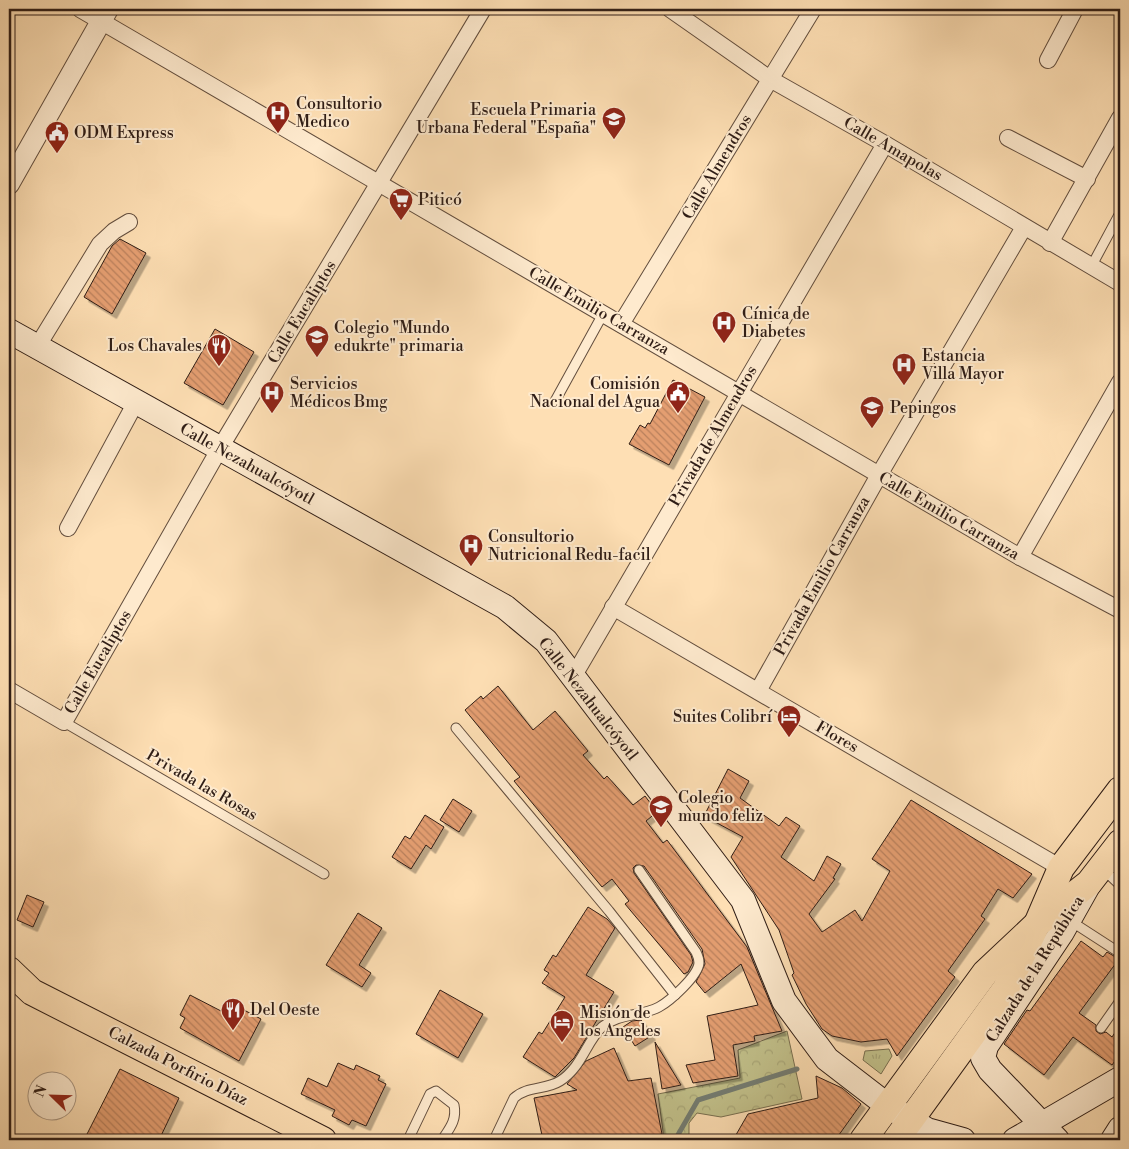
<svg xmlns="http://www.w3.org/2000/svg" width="1129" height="1149" font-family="'Libre Bodoni',serif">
<defs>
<pattern id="grass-tufts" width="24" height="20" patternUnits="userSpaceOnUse" patternTransform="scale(1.25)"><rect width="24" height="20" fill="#c2c18b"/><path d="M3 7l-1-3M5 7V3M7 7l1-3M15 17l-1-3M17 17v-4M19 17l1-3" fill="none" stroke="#a7a577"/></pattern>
<pattern id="forest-crowns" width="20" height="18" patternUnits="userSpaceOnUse" patternTransform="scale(1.25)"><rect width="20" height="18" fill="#c2c18b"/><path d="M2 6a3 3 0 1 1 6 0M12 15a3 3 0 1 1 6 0" fill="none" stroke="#a7a577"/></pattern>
<pattern id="building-back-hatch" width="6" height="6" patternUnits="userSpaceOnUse" patternTransform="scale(1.25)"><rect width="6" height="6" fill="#e49e71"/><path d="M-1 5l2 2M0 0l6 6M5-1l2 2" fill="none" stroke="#b9805c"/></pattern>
<filter id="shadow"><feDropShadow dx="4.5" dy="4.5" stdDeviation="0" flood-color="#0004"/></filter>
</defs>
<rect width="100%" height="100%" fill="#fedfb4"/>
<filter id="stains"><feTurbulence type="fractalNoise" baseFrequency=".004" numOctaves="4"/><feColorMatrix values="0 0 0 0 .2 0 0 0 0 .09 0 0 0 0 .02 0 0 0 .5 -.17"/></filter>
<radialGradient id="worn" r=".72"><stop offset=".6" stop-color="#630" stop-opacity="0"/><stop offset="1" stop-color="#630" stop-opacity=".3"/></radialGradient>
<polygon fill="url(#grass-tufts)" stroke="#786f50" points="889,1049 892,1056 881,1074 863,1060 865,1051"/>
<polygon fill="url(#forest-crowns)" stroke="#786f50" points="787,1031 802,1099 721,1117 697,1113 689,1123 689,1140 657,1140 664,1139 658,1094 740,1078 738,1050"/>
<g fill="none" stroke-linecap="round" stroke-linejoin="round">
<polyline stroke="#737c72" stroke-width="5" points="675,1140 698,1100 797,1069"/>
</g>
<g fill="url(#building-back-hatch)" stroke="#2f1d16" filter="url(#shadow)">
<polygon points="120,239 146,253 112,314 84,297 112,246"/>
<polygon points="215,329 254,352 223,405 184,383"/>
<polygon points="673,380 705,397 669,465 629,444 640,425 645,428 648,423 650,424"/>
<polygon points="498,686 533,730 555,711 588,751 583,755 604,779 607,776 633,805 645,796 657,812 646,821 663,843 667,840 747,947 782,1031 754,1036 755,1041 733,1045 738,1076 693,1083 686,1065 715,1060 707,1016 758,1005 741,964 705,993 696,982 705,964 702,949 644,866 636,865 633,868 634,873 691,955 693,962 688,972 684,974 625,904 629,901 612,879 602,887 514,781 520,777 465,710 481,696 483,699"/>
<polygon points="728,769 749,781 740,798 779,826 786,817 800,826 781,857 814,881 827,856 841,864 833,878 835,879 809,914 822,932 855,910 862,921 890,871 872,859 911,800 1032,874 1013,898 998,889 981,916 985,919 948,971 955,977 897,1056 887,1039 861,1042 832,1036 822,1029 806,1004 792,975 794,973 779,930 731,857 743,837 704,816"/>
<polygon points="453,799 472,811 459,832 440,820"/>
<polygon points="425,815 444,827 431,849 426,845 411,869 392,857 405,836 410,839"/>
<polygon points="27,895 44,902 33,927 17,920"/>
<polygon points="588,907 607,919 615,928 586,975 614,992 574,1058 555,1077 523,1057 539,1032 542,1034 565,997 542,983 549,973 544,970 553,955 556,957"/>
<polygon points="358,913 382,928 359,965 371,973 362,987 326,965"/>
<polygon points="1081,941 1103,957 1107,952 1119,959 1079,1013 1096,1025 1096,1031 1100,1034 1106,1032 1112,1037 1120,1025 1120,1054 1112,1065 1073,1037 1044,1075 1004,1044 1027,1010 1030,1011"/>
<polygon points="440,990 483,1014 458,1058 416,1034"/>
<polygon points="190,995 221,1011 227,1001 261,1019 239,1061 180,1028 185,1018 180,1015"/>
<polygon points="641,1020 651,1036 635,1046 623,1027 632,1021"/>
<polygon points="655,1042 681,1085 662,1089"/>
<polygon points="614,1048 628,1081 651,1078 662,1134 630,1140 543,1140 534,1098 577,1090 567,1084 586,1061"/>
<polygon points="338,1063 354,1070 356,1065 380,1076 378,1080 386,1084 366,1126 352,1120 349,1125 332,1116 335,1110 301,1094 308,1078 327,1087"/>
<polygon points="120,1069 179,1098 159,1140 84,1140"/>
<polygon points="816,1076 842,1088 861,1104 836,1139 733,1140 748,1114 818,1098"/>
</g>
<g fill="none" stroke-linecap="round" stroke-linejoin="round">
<defs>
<g id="service">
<polyline points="1091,267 1120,213"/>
<polyline points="554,403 603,314"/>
<polyline points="64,722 324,874"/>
<polyline points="456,728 609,911 675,995"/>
<polyline points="1102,868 1120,885"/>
<polyline points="1069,920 1120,953"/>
<polyline points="1101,1028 1120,1001"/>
<path d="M408,1140L430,1094L436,1091L454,1105C457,1120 450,1128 442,1140"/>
<path d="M494,1140L514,1098C527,1086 546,1090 560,1081C582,1067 586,1042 602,1027C619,1013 640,1017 659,1007C670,1001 698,976 699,963C699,960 698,956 696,952L639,870"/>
</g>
<g id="minor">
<polyline points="80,9 1020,557 1120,610"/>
<polyline points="670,9 770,79 885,144 1120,283"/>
<polyline points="1048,60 1075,9"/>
<polyline points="1008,138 1087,179"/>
<polyline points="1050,243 1120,118"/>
<polyline points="621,324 813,9"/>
<polyline points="37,347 100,244 114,231 129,222"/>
<polyline points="68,528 136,402"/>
<polyline points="1020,557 1120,382"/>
<polyline points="613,607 1061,868"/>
<polyline points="573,677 885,144"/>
<polyline points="9,690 64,722 220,448 483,9"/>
<polyline points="758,691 879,475 1024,227"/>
</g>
<polyline id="tertiary" points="9,184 108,9"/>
<g id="secondary">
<polyline points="9,331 505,607 546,641 743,900 784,1001 827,1059 888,1106 927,1130 963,1140"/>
<polyline points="1015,1140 1120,1079"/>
<polyline points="1057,1140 990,1070 983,1058 986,1046 1062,932 1089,884"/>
<polyline points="1113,1140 1120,1129"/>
</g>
<g id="primary">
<polyline points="9,970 32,992 323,1140"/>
<polyline points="863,1140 985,973 1037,924 1089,883 1120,843"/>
<polyline points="896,1140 1006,988 1037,924 1061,868 1120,790"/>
</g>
</defs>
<use href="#service" stroke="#634e3e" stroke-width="11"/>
<use href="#minor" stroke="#634e3e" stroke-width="18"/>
<use href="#tertiary" stroke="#634e3e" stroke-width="22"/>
<use href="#secondary" stroke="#2f1d16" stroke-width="26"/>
<use href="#primary" stroke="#2f1d16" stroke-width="28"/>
<use href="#service" stroke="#feeace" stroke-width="9"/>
<use href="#minor" stroke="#feeace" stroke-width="16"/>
<use href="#tertiary" stroke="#feeace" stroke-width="20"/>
<use href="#secondary" stroke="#feeace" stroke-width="24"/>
<use href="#primary" stroke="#fedfb4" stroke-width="26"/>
</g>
<defs>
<symbol id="hospital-pin" viewBox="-11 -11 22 30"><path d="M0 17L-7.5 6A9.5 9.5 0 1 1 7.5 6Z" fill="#8f2418" stroke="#feeace"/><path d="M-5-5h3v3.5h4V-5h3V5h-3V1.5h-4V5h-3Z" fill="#fff"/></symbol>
<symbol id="school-pin" viewBox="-11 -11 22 30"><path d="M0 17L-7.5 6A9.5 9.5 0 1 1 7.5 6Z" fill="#8f2418" stroke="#feeace"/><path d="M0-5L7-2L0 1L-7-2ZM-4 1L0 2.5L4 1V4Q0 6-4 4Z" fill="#fff"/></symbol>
<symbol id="civic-pin" viewBox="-11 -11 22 30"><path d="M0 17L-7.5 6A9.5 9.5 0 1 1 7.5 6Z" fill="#8f2418" stroke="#feeace"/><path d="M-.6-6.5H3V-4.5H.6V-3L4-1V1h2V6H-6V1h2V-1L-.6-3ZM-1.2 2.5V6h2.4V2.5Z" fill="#fff"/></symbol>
<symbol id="supermarket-pin" viewBox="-11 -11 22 30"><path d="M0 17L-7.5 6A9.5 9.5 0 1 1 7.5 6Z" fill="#8f2418" stroke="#feeace"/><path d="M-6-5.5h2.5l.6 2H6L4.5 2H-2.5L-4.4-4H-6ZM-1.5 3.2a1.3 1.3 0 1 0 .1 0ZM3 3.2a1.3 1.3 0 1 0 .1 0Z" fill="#fff"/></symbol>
<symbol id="restaurant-pin" viewBox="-11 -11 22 30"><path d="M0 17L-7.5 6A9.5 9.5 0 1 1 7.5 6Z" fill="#8f2418" stroke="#feeace"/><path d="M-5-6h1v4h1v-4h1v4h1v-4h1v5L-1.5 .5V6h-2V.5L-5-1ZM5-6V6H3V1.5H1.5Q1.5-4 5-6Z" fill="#fff"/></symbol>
<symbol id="hotel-pin" viewBox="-11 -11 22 30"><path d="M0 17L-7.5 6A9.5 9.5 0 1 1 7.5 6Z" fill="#8f2418" stroke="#feeace"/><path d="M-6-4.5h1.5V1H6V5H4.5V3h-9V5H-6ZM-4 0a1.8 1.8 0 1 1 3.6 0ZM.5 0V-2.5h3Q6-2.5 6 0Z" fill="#fff"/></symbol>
</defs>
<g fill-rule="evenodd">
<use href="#hospital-pin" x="264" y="99" width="28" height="38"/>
<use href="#school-pin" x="600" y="105" width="28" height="38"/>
<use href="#civic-pin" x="43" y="119" width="28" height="38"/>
<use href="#supermarket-pin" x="387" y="186" width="28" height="38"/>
<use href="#hospital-pin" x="710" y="309" width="28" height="38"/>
<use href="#school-pin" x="303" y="323" width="28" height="38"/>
<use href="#restaurant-pin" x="205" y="332" width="28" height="38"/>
<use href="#hospital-pin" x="890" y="351" width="28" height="38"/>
<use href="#hospital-pin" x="258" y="379" width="28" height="38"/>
<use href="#civic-pin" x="664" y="379" width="28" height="38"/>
<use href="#school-pin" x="858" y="394" width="28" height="38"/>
<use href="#hospital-pin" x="457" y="532" width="28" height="38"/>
<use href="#hotel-pin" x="775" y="703" width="28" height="38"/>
<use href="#school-pin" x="647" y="793" width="28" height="38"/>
<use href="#restaurant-pin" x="219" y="996" width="28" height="38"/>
<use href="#hotel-pin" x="548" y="1008" width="28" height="38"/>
</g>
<g text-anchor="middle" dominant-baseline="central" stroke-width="4" stroke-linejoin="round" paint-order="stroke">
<g font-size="16" fill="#2f1d16" stroke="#feeace" text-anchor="start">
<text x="296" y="104">Consultorio<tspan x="296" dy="18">Medico</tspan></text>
<text x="596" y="110" text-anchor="end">Escuela Primaria<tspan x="596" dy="18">Urbana Federal "España"</tspan></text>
<text x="74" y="133">ODM Express</text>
<text x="418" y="200">Piticó</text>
<text x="742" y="314">Cínica de<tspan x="742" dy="18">Diabetes</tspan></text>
<text x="334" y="328">Colegio "Mundo<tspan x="334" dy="18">edukrte" primaria</tspan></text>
<text x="202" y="346" text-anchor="end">Los Chavales</text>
<text x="922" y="356">Estancia<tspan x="922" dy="18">Villa Mayor</tspan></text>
<text x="290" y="384">Servicios<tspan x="290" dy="18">Médicos Bmg</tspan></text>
<text x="660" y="384" text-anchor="end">Comisión<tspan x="660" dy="18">Nacional del Agua</tspan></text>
<text x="890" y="408">Pepingos</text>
<text x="488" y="537">Consultorio<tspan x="488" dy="18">Nutricional Redu-facil</tspan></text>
<text x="772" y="717" text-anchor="end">Suites Colibrí</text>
<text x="678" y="798">Colegio<tspan x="678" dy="18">mundo feliz</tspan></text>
<text x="250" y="1010">Del Oeste</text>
<text x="580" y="1013">Misión de<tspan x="580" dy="18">los Angeles</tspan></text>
</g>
<g font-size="16" fill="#2f1d16" stroke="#feeace">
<text transform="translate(893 149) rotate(30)">Calle Amapolas</text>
<text transform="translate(717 167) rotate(-59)">Calle Almendros</text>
<text transform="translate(599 311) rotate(30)">Calle Emilio Carranza</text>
<text transform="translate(302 312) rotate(-59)">Calle Eucaliptos</text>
<text transform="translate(713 436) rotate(-60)">Privada de Almendros</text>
<text transform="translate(247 464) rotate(29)">Calle Nezahualcóyotl</text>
<text transform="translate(949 516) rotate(30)">Calle Emilio Carranza</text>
<text transform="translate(822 576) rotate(-61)">Privada Emilio Carranza</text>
<text transform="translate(98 662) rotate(-60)">Calle Eucaliptos</text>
<text transform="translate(588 699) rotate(52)">Calle Nezahualcóyotl</text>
<text transform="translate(837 737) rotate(30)">Flores</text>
<text transform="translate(202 785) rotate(30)">Privada las Rosas</text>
<text transform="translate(1035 969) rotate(-58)">Calzada de la República</text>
<text transform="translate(178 1066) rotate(27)">Calzada Porfirio Díaz</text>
</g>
</g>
<rect width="1129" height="1149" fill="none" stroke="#fedfb4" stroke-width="30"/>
<rect x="10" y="10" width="1109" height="1129" fill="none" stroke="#2f1d16" stroke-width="2.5"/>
<rect x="15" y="15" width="1099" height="1119" fill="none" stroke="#2f1d16"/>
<g transform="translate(52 1096) rotate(293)"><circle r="24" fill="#feeace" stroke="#ab9884"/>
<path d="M0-4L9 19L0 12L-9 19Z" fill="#8f2418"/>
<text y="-8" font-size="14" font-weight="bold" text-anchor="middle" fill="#2f1d16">N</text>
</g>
<rect width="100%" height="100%" filter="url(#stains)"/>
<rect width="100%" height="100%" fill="url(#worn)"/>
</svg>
